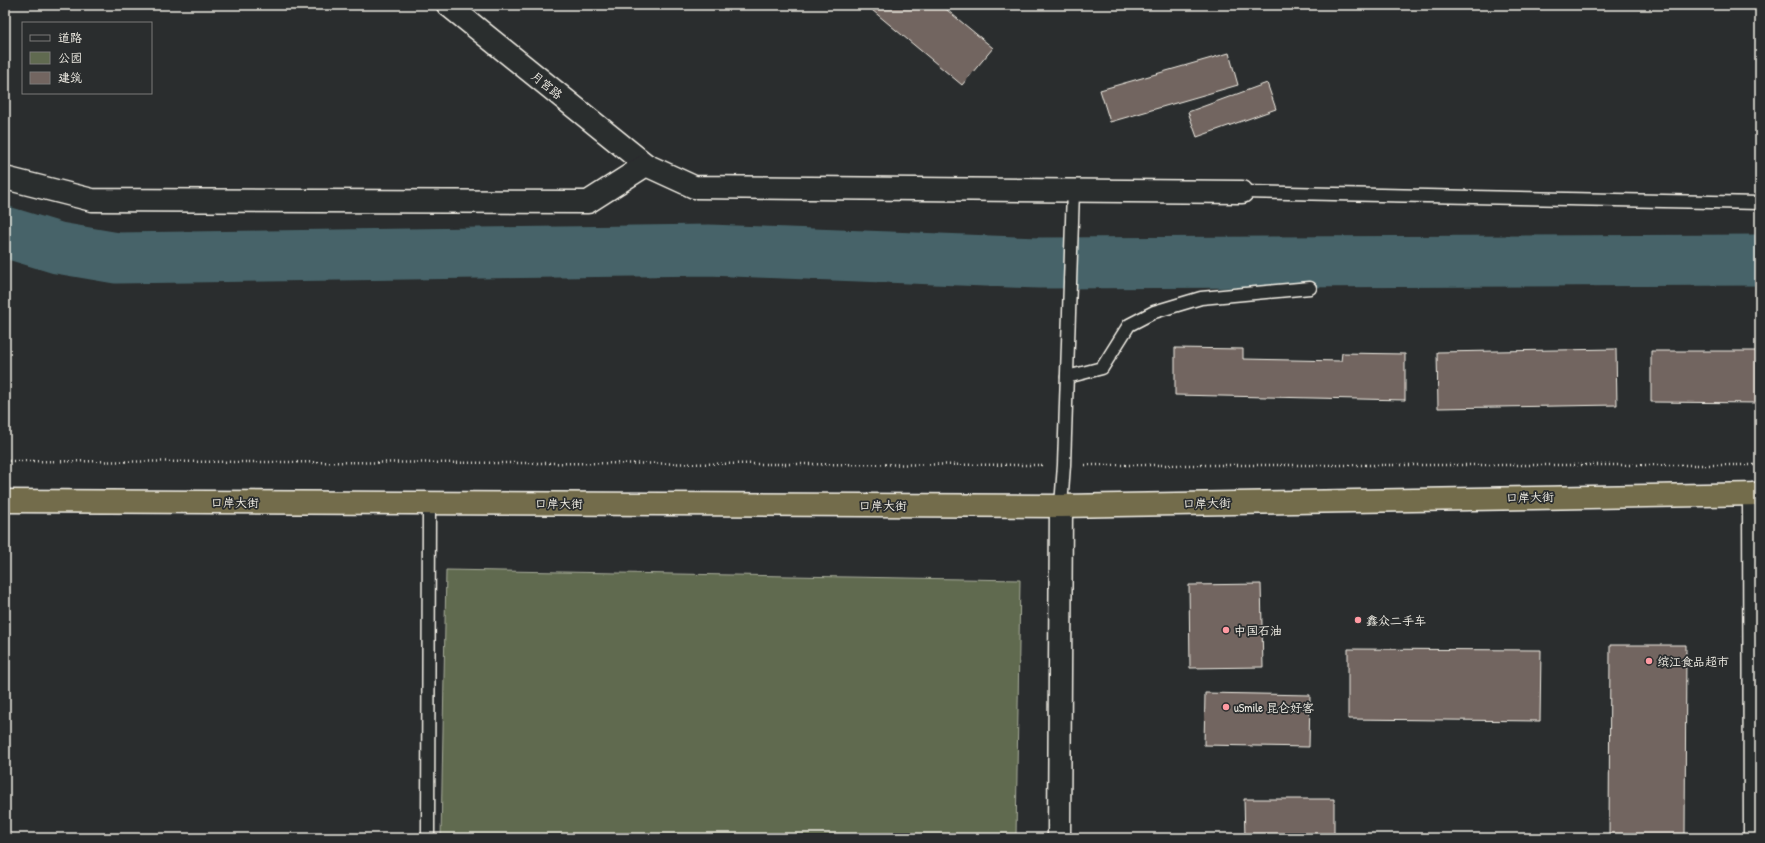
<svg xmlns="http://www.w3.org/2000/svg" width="1765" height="843" font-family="'Patrick Hand','LXGW WenKai TC',sans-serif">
<rect width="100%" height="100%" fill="#2a2d2e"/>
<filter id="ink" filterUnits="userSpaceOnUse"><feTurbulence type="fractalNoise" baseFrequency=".025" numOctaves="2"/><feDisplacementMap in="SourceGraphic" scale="8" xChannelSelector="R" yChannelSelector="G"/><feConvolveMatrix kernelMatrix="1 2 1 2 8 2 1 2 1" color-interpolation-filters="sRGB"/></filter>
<g filter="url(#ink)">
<polygon fill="#606a50" stroke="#aaae9c" points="446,570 1020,580 1016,838 441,838"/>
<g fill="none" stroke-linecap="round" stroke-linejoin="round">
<polyline stroke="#466469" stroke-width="51" points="5,232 58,248 117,258 709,250 1039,263 1760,260"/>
</g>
<g fill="#726560" stroke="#f4f1e8">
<polygon points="866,5 941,5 993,48 962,85"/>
<polygon points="1229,53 1238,85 1110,122 1100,90"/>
<polygon points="1267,83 1276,109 1197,137 1188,112"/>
<polygon points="1175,348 1243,349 1243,359 1341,361 1342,353 1405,354 1405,400 1175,395"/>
<polygon points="1616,349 1617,405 1438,408 1437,352"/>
<polygon points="1651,351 1760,351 1760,403 1651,402"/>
<polygon points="1261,584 1263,667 1190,668 1189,585"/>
<polygon points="1610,645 1686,645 1685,838 1609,838"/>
<polygon points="1348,649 1541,650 1540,721 1348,719"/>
<polygon points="1205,693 1310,695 1309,747 1204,745"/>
<polygon points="1244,799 1334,799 1334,838 1245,838"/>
<polygon points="1490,835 1565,837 1565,838 1490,838"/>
</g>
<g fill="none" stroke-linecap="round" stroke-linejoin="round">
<defs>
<g id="lane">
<polyline points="1242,192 1760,203"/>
<polyline points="1067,377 1102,368 1129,325 1154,312 1201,298 1310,288"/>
<polyline points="1061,506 1064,465 1073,191"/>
<polyline points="428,838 429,503"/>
</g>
<g id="street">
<polyline points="448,5 646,165"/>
<polyline points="5,178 92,200 588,202 646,165 694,187 1242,192"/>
<polyline points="1754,494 1755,838"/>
</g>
<polyline id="secondary" points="1059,838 1061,506"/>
<polyline id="highway" points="5,501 1061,506 1760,494"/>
</defs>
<use href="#lane" stroke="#f4f1e8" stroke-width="15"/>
<use href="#street" stroke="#f4f1e8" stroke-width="25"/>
<use href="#secondary" stroke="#f4f1e8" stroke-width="25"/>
<use href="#highway" stroke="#f4f1e8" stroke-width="25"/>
<g stroke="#f4f1e8" stroke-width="2.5" stroke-dasharray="1 3" stroke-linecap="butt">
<polyline points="5,461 1044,465"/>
<polyline points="1085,465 1760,465"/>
</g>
<use href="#lane" stroke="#2a2d2e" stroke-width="12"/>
<use href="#street" stroke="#2a2d2e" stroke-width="22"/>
<use href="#secondary" stroke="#2a2d2e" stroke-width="22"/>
<use href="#highway" stroke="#736c4b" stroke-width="22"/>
</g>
</g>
<g fill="#ff9aa2" stroke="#2a2d2e" stroke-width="1.5">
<circle cx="1358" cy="620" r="4"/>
<circle cx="1226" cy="630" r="4"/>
<circle cx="1649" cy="661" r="4"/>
<circle cx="1226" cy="707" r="4"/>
</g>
<g text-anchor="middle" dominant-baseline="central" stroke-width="3.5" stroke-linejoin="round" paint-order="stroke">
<g font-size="12" fill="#f4f1e8" stroke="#2a2d2e">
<text transform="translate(547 85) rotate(39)">月宫路</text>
<text transform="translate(1530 497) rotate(-1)">口岸大街</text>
<text x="235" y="502">口岸大街</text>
<text x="559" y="503">口岸大街</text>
<text transform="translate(1207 503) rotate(-1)">口岸大街</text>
<text x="883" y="505">口岸大街</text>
</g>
<g font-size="12" fill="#f4f1e8" stroke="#2a2d2e" text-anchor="start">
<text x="1366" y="620">鑫众二手车</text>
<text x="1234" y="630">中国石油</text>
<text x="1657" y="661">缤江食品超市</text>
<text x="1234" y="707">uSmile 昆仑好客</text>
</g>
</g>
<rect width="1765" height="843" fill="none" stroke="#2a2d2e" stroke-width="20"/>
<rect x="10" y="10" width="1745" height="823" fill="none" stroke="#f4f1e8" stroke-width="1.5" filter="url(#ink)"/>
<rect x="22" y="22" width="130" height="72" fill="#2a2d2e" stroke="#7b7b78"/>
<rect x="30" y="35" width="20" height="6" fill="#2a2d2e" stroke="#7b7b78"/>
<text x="58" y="42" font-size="12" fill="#f4f1e8">道路</text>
<rect x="30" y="52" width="20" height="12" fill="#606a50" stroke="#7b7b78"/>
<text x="58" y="62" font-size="12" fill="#f4f1e8">公园</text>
<rect x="30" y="72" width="20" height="12" fill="#726560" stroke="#7b7b78"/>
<text x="58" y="82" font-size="12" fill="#f4f1e8">建筑</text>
</svg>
